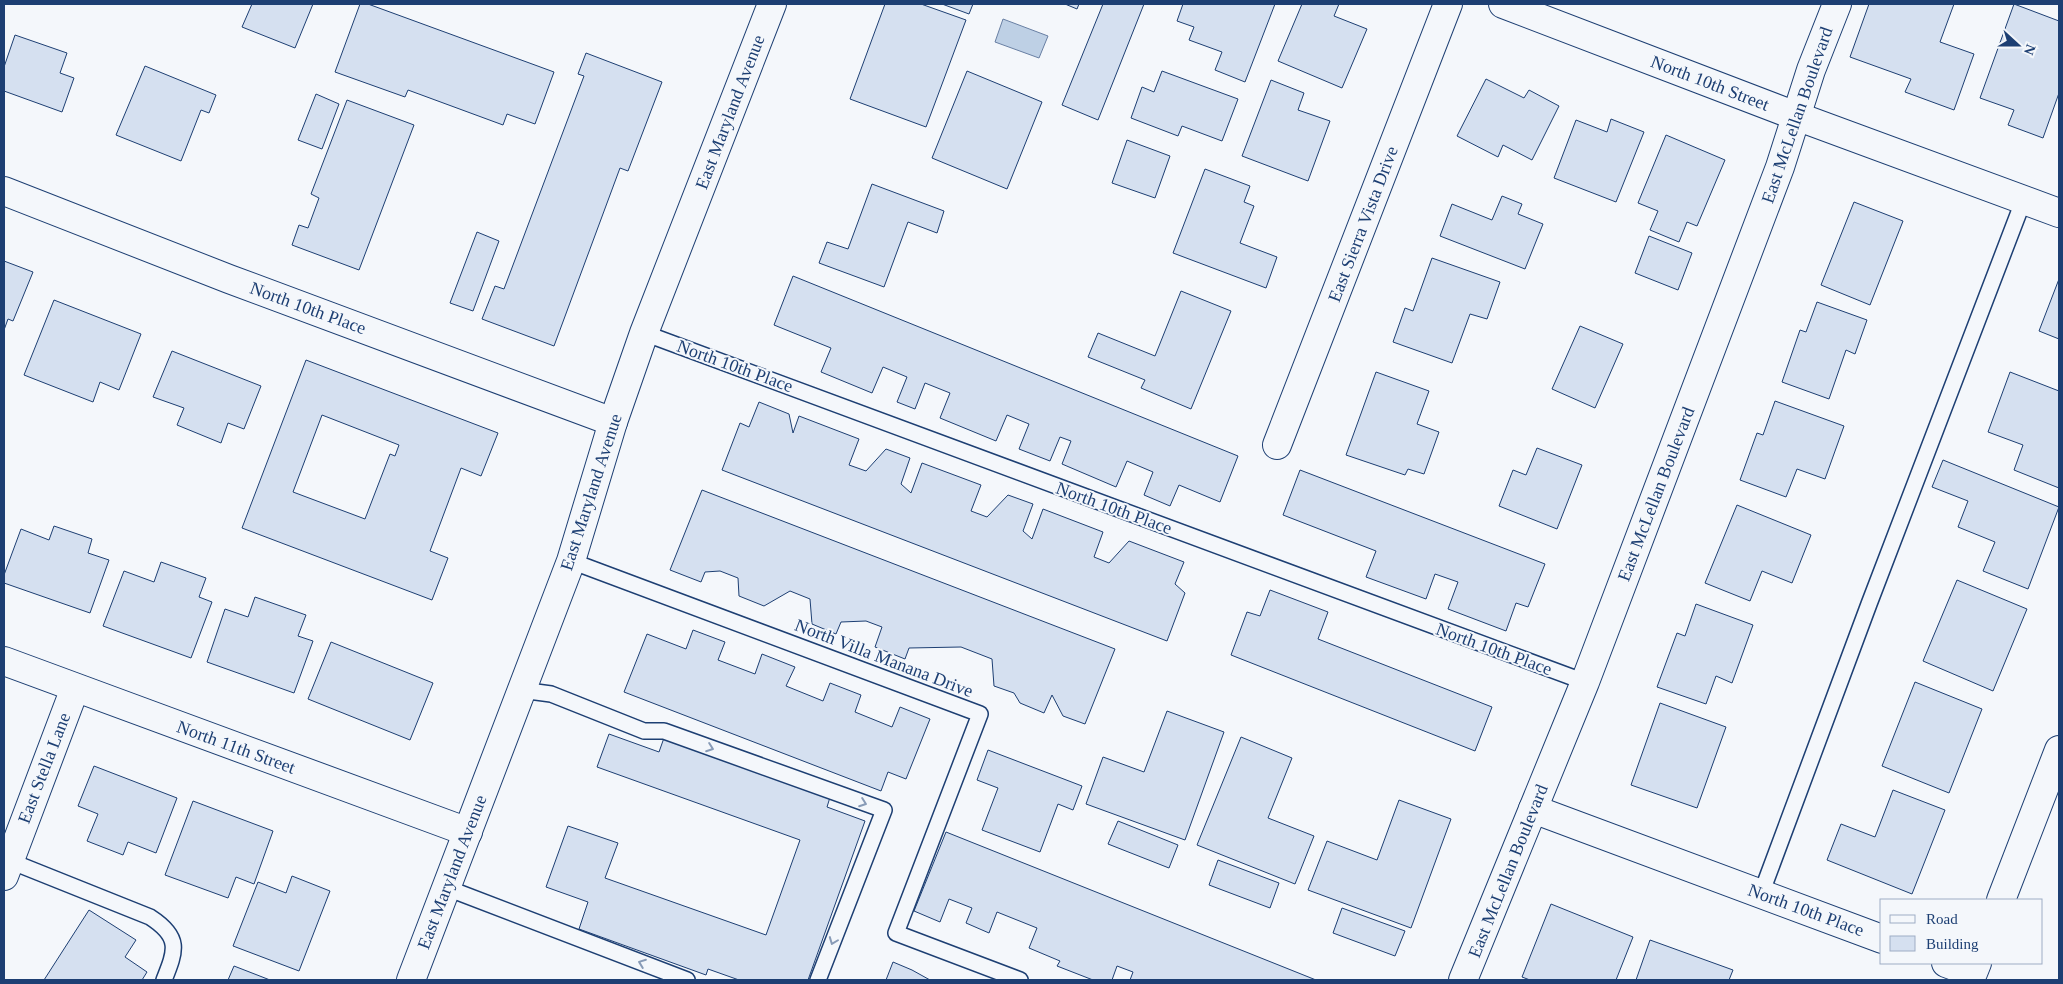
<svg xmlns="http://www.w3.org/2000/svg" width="2063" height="984" font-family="Georgia,serif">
<rect width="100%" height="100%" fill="#f4f7fb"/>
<polygon fill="#bed0e5" stroke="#687fa3" points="1003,19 1048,36 1039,58 995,42"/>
<g fill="#d5e0f0" stroke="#1d3f73" fill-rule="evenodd">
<polygon points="252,4 313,4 295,48 242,27"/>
<polygon points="360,4 368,4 554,72 535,124 507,114 503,125 408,90 405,97 335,72"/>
<polygon points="885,4 921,4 966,20 926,127 850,99"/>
<polygon points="942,4 973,4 969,14"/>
<polygon points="1065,4 1079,4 1077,9"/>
<polygon points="1103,4 1144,4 1098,120 1062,105"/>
<polygon points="1183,4 1275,4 1245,82 1215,70 1222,52 1189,40 1194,27 1177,21"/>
<polygon points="1302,4 1339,4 1334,16 1367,29 1342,88 1278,61"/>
<polygon points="1869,4 1954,4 1940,42 1974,54 1954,110 1905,92 1911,79 1850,57"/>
<polygon points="2014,4 2059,21 2059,93 2043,138 2008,125 2014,110 1980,98"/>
<polygon points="15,35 67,53 60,73 74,78 62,112 4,91 4,67"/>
<polygon points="586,53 662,82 628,171 620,168 554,346 482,319 495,286 504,289 584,76 578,74"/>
<polygon points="145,66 216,95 209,113 201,110 181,161 116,135"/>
<polygon points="967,71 1042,102 1007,189 932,158"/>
<polygon points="1162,71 1238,99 1222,141 1182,126 1178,136 1131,118 1142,87 1154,92"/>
<polygon points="1486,79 1524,98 1529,90 1559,106 1532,160 1503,145 1498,157 1457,136"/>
<polygon points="1271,80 1304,93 1298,110 1330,121 1308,181 1242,156"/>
<polygon points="316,94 339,104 322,149 298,140"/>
<polygon points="347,100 414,125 359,270 292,245 299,225 308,228 319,198 311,194"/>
<polygon points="1611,119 1644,132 1616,202 1554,178 1576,120 1607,132"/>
<polygon points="1666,135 1725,160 1697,226 1687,222 1679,242 1650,230 1658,211 1638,203"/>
<polygon points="1127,140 1170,156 1155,198 1112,183"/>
<polygon points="1205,169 1250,186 1244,202 1254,206 1240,243 1277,257 1266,288 1173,253"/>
<polygon points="872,184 944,211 937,233 908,222 884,287 819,263 827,242 848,249"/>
<polygon points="1502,196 1522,204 1518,214 1543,224 1525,269 1440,236 1452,204 1492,220"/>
<polygon points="1854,202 1903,221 1870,305 1821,285"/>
<polygon points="477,232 499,241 473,311 450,303"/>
<polygon points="1649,236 1692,253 1678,290 1635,273"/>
<polygon points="1432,258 1500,282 1487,319 1470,314 1452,363 1393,342 1405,308 1413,311"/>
<polygon points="4,261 33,272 13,321 8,319 4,330"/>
<polygon points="793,276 1238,456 1220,502 1179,485 1170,506 1144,495 1153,472 1127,461 1116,487 1062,464 1071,441 1060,437 1050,461 1019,449 1029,424 1007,415 996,441 940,418 950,393 925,383 915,409 897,402 907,377 883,367 872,393 821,372 831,348 774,325"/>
<polygon points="2059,279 2059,339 2039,331"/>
<polygon points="1181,291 1231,311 1191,409 1141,388 1145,380 1088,357 1098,333 1155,356"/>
<polygon points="54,300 141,334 119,390 100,382 93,402 24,375"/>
<polygon points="1817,302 1867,320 1855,354 1846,350 1829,399 1782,382 1800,330 1806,332"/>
<polygon points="1580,326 1623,344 1595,408 1552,389"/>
<polygon points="172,351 261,386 244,429 228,423 221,443 177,425 184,408 153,397"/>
<path d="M306,360L498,433L481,476L461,468L430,551L448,558L432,600L242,528ZM322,415L399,445L395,456L390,454L365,519L293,492Z"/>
<polygon points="1376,372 1429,391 1417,424 1439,432 1424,474 1408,469 1405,475 1346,455"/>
<polygon points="2010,372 2059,391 2059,488 2014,470 2023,445 1988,432"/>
<polygon points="1775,401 1844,426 1825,479 1797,469 1786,497 1740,480 1757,433 1763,435"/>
<polygon points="759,402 789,414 793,433 799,416 859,439 849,465 866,471 886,449 910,458 901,484 911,493 922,463 981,485 971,511 987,517 1008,495 1033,504 1023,531 1032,539 1043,509 1103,532 1094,557 1109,563 1129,541 1184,562 1175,584 1185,593 1167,641 722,470 740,423 749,427"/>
<polygon points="1537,448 1582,465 1557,529 1499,506 1513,470 1526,475"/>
<polygon points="1943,460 2059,507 2028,589 1983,571 1995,542 1958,527 1968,501 1932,487"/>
<polygon points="1300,470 1545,564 1528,607 1516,603 1506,631 1448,609 1458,582 1435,574 1426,599 1366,577 1376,551 1283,515"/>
<polygon points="702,490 1115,649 1085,724 1063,716 1052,695 1044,713 1020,703 1014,693 994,686 992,659 961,647 909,648 905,659 875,647 882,627 866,621 841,622 836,634 812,624 810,599 790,591 764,606 739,596 738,578 720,571 705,572 701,582 670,570"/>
<polygon points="1737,505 1811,535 1792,583 1762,571 1750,601 1705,583"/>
<polygon points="54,526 92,539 88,553 109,560 90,613 4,583 4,575 21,529 49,540"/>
<polygon points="161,562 206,578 199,597 212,602 191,658 103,626 124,571 154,582"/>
<polygon points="1957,580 2027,609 1993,691 1923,661"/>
<polygon points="1270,590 1328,612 1318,639 1492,707 1475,751 1231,655 1247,612 1260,616"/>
<polygon points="255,597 306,615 298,636 313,641 294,693 207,662 225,609 248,617"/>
<polygon points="1696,604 1753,625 1732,683 1716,676 1706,704 1657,687 1677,633 1685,636"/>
<polygon points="693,630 725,642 718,660 755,674 762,654 795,667 786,686 823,701 830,683 861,695 855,712 892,727 900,707 930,719 906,779 888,772 881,791 624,692 647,634 686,649"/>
<polygon points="331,642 433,683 410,740 308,699"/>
<polygon points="1915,682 1982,709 1949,793 1882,766"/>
<polygon points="1660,703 1726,727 1697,808 1631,785"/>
<polygon points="1167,711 1224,732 1185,840 1086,804 1103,757 1144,772"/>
<polygon points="609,734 659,752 665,735 831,794 827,807 865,821 808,980 739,980 708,969 706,975 579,929 588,902 546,887 568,826 618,843 605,878 766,935 800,840 597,767"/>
<polygon points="1241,737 1292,758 1268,818 1314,836 1295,884 1197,845"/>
<polygon points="988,750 1082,786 1073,810 1058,804 1040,852 982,830 998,788 977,780"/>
<polygon points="94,766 177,798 156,853 128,842 123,855 87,841 98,814 78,806"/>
<polygon points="1893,790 1945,810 1912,894 1827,860 1841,824 1875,837"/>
<polygon points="1399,800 1451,819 1411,928 1308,890 1327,841 1377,860"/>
<polygon points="193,801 273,831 254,884 236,877 228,898 165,875"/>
<polygon points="1118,821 1178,845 1169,868 1108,844"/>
<polygon points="946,832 1316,980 1130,980 1133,972 1117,966 1112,980 1093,980 1057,966 1060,961 1029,948 1037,928 997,912 989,933 966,923 972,908 949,899 940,922 914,911"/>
<polygon points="1218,860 1279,883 1270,908 1209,885"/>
<polygon points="292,876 330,891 299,971 233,946 258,882 286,893"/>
<polygon points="1551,904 1633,937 1616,980 1530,980 1522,977"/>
<polygon points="1342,908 1405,931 1395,956 1333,933"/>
<polygon points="89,910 136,940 125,957 147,972 142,980 44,980"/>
<polygon points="1650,940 1733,970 1729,980 1636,980"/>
<polygon points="893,962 912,970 930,980 886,980"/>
<polygon points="234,966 270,980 228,980"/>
</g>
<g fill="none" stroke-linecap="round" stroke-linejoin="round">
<defs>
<g id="lane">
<polyline points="644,333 1585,682"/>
<polyline points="571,561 980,714 896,933 1020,980"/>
<polyline points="521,690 551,694 644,731 664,731 884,810 818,980"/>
<path d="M5,859L150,917C181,937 176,950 164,980"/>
<polyline points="447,888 687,980"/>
<polyline points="1761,894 1869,604 2024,199"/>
</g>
<g id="street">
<polyline points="1503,4 1796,116 2059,213"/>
<polyline points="4,191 229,279 613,422"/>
<polyline points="1277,445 1448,4"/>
<polyline points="4,661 468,832"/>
<polyline points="1533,809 1882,939"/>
<polyline points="4,876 75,688"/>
<polyline points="2001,900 2059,750"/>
<polyline points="1946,963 1973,973 1977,963"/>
<polyline points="1463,980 1585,682 1780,167 1811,70 1837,4"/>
</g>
<polyline id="secondary" points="411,980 571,561 613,422 644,333 772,4"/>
</defs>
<use href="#lane" stroke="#1d3f73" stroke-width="18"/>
<use href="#street" stroke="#1d3f73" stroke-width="30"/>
<use href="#secondary" stroke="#1d3f73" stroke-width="30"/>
<use href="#lane" stroke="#f4f7fb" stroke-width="15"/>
<use href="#street" stroke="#f4f7fb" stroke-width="28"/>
<use href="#secondary" stroke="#f4f7fb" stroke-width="28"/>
</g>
<defs><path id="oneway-chevron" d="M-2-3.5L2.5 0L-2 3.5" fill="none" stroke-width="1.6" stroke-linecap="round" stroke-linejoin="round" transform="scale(1.25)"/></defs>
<g stroke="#889bb7">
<use href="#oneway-chevron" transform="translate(710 748) rotate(20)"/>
<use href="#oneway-chevron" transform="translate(863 803) rotate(20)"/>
<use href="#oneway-chevron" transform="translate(833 941) rotate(111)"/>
<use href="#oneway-chevron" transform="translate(642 963) rotate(-159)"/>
</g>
<g text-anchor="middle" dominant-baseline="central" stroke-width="4" stroke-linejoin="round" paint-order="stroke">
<g font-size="18" fill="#1d3f73" stroke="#f4f7fb">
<text transform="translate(1710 83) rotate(21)">North 10th Street</text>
<text transform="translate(730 112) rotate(-69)">East Maryland Avenue</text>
<text transform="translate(1797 115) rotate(-71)">East McLellan Boulevard</text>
<text transform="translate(1363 224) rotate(-69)">East Sierra Vista Drive</text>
<text transform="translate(308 308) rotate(20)">North 10th Place</text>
<text transform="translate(735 366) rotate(20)">North 10th Place</text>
<text transform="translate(591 492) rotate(-72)">East Maryland Avenue</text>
<text transform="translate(1656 494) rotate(-69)">East McLellan Boulevard</text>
<text transform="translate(1114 508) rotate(20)">North 10th Place</text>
<text transform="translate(1494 649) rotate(20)">North 10th Place</text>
<text transform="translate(884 658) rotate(21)">North Villa Manana Drive</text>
<text transform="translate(236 747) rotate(20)">North 11th Street</text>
<text transform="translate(44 768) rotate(-69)">East Stella Lane</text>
<text transform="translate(1508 871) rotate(-68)">East McLellan Boulevard</text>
<text transform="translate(452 872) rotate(-69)">East Maryland Avenue</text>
<text transform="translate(1806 910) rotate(20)">North 10th Place</text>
</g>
</g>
<rect width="2063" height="984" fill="none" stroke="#1d3f73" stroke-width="10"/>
<rect x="1880" y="899" width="162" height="65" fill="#f4f7fb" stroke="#9eadc5"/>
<rect x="1890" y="915" width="25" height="8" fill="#f4f7fb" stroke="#9eadc5"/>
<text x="1926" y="924" font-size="15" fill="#1d3f73">Road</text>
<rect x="1890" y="936" width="25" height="15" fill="#d5e0f0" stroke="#9eadc5"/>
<text x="1926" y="949" font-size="15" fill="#1d3f73">Building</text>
<g transform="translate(2018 45) rotate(111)" stroke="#f4f7fb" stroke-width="4" paint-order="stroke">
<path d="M0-4L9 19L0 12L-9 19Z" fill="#1d3f73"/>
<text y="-8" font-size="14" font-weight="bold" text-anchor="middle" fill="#1d3f73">N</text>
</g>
</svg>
